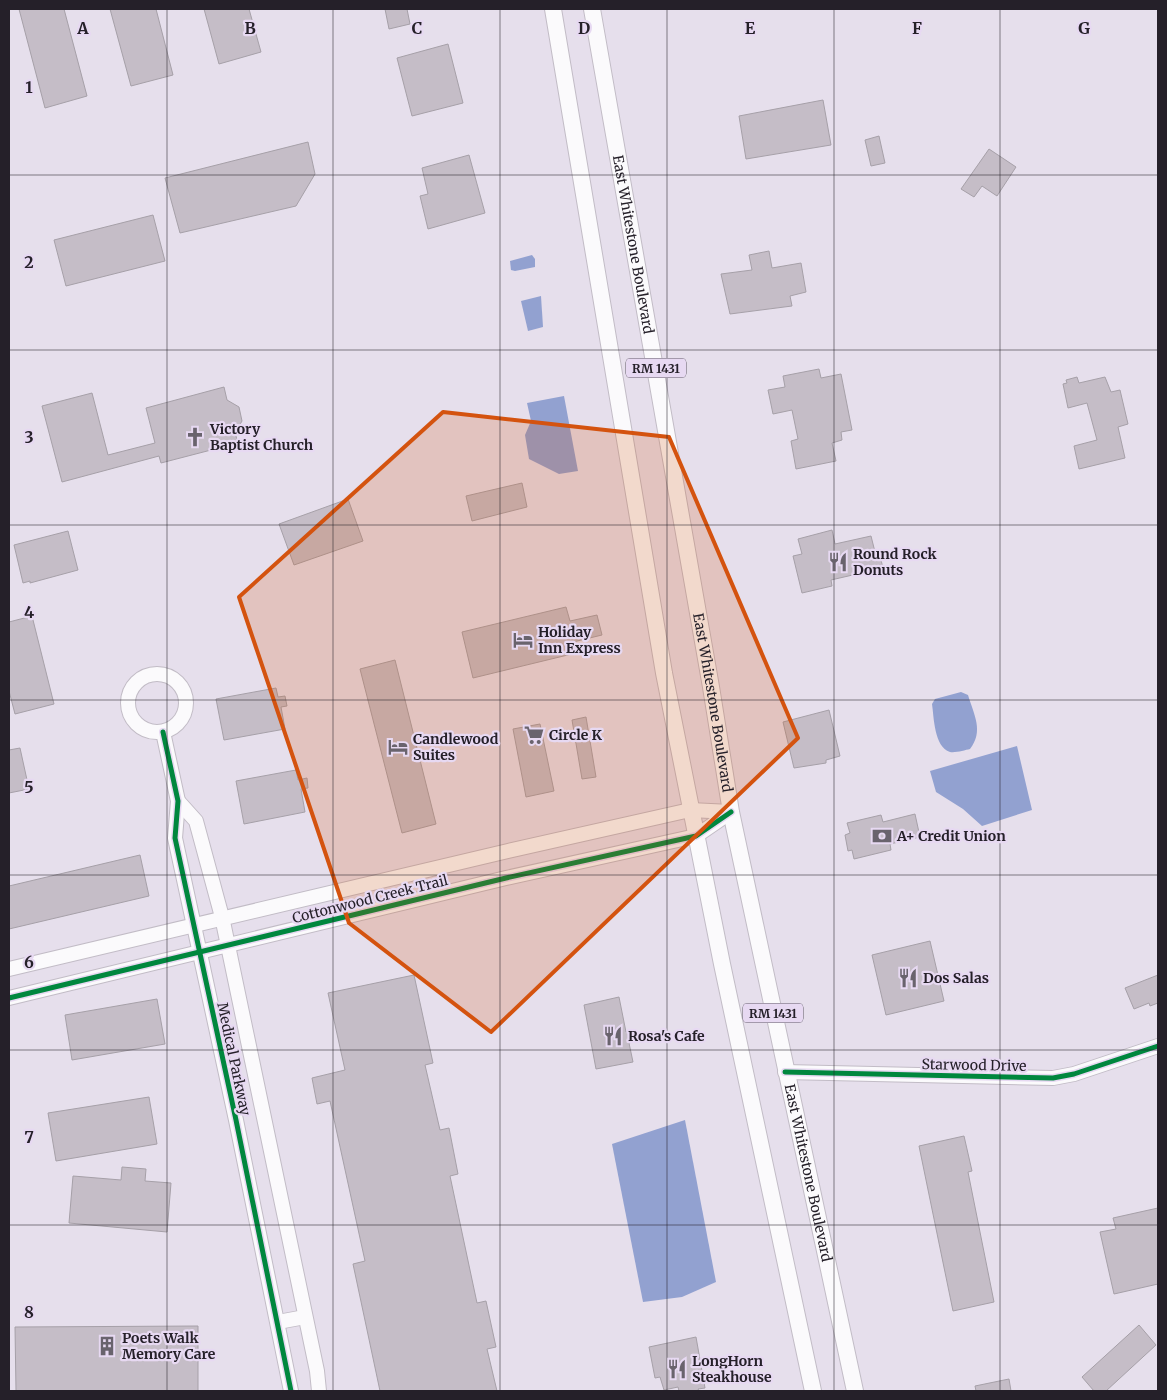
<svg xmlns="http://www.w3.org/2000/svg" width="1167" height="1400" font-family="Merriweather,serif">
<rect width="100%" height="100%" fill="#e6dfec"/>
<g fill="#92a1d0">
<polygon points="532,255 535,259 535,267 515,271 511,270 510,261"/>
<polygon points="541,296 543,327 528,331 521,301"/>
<polygon points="564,396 578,471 559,474 529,459 525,435 531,421 527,403"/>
<path d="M961,692L968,695C974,715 984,731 970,749C965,750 956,753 950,752C934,747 934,717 932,704L935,699Z"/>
<polygon points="1017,746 1032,810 982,826 963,809 936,792 930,771"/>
<polygon points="685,1120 716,1282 682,1297 643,1302 612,1144"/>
</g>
<g fill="#c5bdc7" stroke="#a6a0a8">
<polygon points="19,9 64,9 87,96 45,108"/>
<polygon points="110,9 156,9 173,75 131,86"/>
<polygon points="204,9 249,9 261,52 219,64"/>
<polygon points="385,9 407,9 410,24 389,29"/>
<polygon points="448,44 463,103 412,116 397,58"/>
<polygon points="823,100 831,145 746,159 739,116"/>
<polygon points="879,136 885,163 871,166 865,140"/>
<polygon points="308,142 315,174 296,206 180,233 165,178"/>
<polygon points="989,149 1016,167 997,196 982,186 974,197 961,189"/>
<polygon points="469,155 485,213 428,229 420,196 428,194 422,168"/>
<polygon points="153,215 165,261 66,286 54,240"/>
<polygon points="769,251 772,268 801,263 806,292 790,296 792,306 730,314 721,274 752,270 749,255"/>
<polygon points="819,369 821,378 841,374 852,430 841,432 842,440 832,443 836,461 796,469 791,441 798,439 792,410 773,414 768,390 785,387 783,376"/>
<polygon points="1077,377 1079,383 1105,377 1111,392 1120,390 1128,424 1118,427 1125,458 1079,469 1074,446 1097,440 1087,403 1068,408 1063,384 1067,383 1066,380"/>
<polygon points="224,387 227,400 239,407 242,421 235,433 238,443 161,463 159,456 62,482 42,406 92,393 108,455 155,443 146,408"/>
<polygon points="522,483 527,507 472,521 466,496"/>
<polygon points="348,499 363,541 294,565 279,524"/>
<polygon points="832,530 835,544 871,536 876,556 880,556 883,568 831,580 832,586 802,593 793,556 802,554 798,539"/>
<polygon points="68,531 78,570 30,583 30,581 23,583 14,545"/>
<polygon points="566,607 570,621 597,615 602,635 573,642 576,653 473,678 462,632"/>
<polygon points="32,616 54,704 15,714 9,691 9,622"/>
<polygon points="395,660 436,824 402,833 360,669"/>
<polygon points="276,688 278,697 285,696 287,706 281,707 285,729 224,740 216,699"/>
<polygon points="829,710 840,756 826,760 826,763 794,768 783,722"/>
<polygon points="586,717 596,777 582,779 572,720"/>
<polygon points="540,724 554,791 526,797 513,729"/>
<polygon points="20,748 29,789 9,793 9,750"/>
<polygon points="296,770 298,780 307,778 308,788 301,789 305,812 244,824 236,781"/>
<polygon points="915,814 920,837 890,844 891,850 854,859 852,850 848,851 845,835 850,833 847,823 881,815 883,822"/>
<polygon points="140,855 149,896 9,929 9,886"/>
<polygon points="930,941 944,1001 886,1015 872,955"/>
<polygon points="414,975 433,1063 425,1065 440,1130 449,1128 458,1174 450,1176 477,1303 486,1301 496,1347 487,1349 497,1391 380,1391 353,1264 365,1261 330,1101 317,1104 312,1078 345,1070 328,993"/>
<polygon points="1158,975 1158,1003 1150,1006 1149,1003 1134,1009 1125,988"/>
<polygon points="619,997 626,1032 634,1030 636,1041 629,1043 633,1062 596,1069 584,1005"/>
<polygon points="157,999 165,1044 72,1060 65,1015"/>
<polygon points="149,1097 157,1144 56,1161 48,1113"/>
<polygon points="964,1136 972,1171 968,1172 994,1302 953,1311 919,1146"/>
<polygon points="122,1167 146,1169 145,1181 171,1183 167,1232 69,1223 73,1176 121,1180"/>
<polygon points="1158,1208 1158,1284 1114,1294 1100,1232 1116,1229 1113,1218"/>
<polygon points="1139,1325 1156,1345 1106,1391 1094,1391 1082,1377"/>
<polygon points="198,1326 198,1391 16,1391 15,1327"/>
<polygon points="696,1337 705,1388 698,1389 699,1391 679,1391 678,1387 664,1390 660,1377 655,1378 649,1347"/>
<polygon points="1009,1379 1011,1391 976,1391 975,1386"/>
</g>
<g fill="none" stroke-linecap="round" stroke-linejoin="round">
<defs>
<g id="minor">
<circle cx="157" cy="703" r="29"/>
<polyline points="163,732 178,801 175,838 236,1120 291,1391"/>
<polyline points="178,801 196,821 222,917 317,1371 319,1391"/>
<polyline points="9,969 508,851 690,810 731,812"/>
<polyline points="9,998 506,878 696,836 731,812"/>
<polyline points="785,1072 1053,1078 1074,1074 1158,1046"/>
<polyline points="278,1322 305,1317"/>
</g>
<g id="major">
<polyline points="553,9 664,673 722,964 813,1391"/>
<path id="s1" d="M592,9L711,687L731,812L855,1391"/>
</g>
</defs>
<use href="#minor" stroke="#c2bcc6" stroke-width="16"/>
<use href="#major" stroke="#c2bcc6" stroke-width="18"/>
<use href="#minor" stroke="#fbfafc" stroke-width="14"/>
<use href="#major" stroke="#fbfafc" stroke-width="16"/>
<defs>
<g id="cycleway">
<polyline points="163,732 178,801 175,838 236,1120 291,1391"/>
<polyline points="9,998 506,878 696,836 731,812"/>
<polyline points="785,1072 1053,1078 1074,1074 1158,1046"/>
</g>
</defs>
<use href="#cycleway" stroke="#e7d9f2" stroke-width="8"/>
<use href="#cycleway" stroke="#00873e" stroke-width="5"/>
</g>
<path fill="#d4530f" fill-opacity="0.2" stroke="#d4530f" stroke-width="4" stroke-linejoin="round" d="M443,412L669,437L798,738L491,1032L349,923L239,597Z"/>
<path fill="none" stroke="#252029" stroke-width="1" stroke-opacity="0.55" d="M167,9V1391M333,9V1391M500,9V1391M667,9V1391M834,9V1391M1000,9V1391M9,175H1158M9,350H1158M9,525H1158M9,700H1158M9,875H1158M9,1050H1158M9,1225H1158"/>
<defs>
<symbol id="church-bare" viewBox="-9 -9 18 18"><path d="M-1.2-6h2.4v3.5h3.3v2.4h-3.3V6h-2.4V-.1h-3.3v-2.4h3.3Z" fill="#69636d" stroke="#e7d9f2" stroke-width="2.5" paint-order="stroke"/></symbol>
<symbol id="restaurant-bare" viewBox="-9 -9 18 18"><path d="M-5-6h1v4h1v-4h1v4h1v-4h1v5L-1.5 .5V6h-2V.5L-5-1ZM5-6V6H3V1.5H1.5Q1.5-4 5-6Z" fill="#69636d" stroke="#e7d9f2" stroke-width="2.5" paint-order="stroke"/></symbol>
<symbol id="hotel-bare" viewBox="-9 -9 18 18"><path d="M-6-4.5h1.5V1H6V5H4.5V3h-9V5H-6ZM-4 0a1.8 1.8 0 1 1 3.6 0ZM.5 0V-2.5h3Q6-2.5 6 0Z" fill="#69636d" stroke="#e7d9f2" stroke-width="2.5" paint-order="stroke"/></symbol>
<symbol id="supermarket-bare" viewBox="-9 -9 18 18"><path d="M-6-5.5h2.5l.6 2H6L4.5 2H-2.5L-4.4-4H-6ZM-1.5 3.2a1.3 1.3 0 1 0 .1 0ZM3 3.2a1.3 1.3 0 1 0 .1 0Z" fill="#69636d" stroke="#e7d9f2" stroke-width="2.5" paint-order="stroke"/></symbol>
<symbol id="bank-bare" viewBox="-9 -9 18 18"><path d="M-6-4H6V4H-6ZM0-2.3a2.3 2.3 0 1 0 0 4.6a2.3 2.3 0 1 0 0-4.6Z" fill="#69636d" stroke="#e7d9f2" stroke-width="2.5" paint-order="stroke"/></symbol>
<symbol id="building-bare" viewBox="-9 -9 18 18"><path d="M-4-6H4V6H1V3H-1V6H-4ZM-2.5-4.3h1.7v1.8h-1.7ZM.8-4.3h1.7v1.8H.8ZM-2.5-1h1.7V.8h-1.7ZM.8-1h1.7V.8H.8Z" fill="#69636d" stroke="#e7d9f2" stroke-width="2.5" paint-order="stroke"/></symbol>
</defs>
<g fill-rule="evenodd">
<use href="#church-bare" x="181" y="423" width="28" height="28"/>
<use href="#restaurant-bare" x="824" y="548" width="28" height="28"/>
<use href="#hotel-bare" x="509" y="626" width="28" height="28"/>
<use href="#supermarket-bare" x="520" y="721" width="28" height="28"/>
<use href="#hotel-bare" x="384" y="733" width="28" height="28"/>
<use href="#bank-bare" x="868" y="822" width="28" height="28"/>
<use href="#restaurant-bare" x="894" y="964" width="28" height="28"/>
<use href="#restaurant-bare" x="599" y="1022" width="28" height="28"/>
<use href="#building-bare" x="93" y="1332" width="28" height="28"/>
<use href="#restaurant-bare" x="663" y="1355" width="28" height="28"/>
</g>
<g text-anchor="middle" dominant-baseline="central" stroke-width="4.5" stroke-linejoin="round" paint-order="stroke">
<g fill="#e7d9f2" stroke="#5f5865" stroke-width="1">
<rect x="626" y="358.5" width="60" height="19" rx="4"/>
<rect x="743" y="1003.5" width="60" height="19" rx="4"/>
</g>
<g font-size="12" font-weight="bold" fill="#252029">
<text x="656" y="368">RM 1431</text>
<text x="773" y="1013">RM 1431</text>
</g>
<g font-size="14" fill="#252029" stroke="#e7d9f2">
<text stroke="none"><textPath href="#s1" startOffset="239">East Whitestone Boulevard</textPath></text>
<text stroke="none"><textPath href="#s1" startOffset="704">East Whitestone Boulevard</textPath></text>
<text transform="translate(370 899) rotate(-14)">Cottonwood Creek Trail</text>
<text transform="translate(234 1059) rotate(78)">Medical Parkway</text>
<text transform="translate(974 1065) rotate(1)">Starwood Drive</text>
<text stroke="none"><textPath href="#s1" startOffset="1184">East Whitestone Boulevard</textPath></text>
</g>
<g font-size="14" font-weight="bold" fill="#252029" stroke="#e7d9f2" text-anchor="start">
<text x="210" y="429">Victory<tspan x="210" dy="16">Baptist Church</tspan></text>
<text x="853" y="554">Round Rock<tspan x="853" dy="16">Donuts</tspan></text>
<text x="538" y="632">Holiday<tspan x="538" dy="16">Inn Express</tspan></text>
<text x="549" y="735">Circle K</text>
<text x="413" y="739">Candlewood<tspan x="413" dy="16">Suites</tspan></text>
<text x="897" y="836">A+ Credit Union</text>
<text x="923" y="978">Dos Salas</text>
<text x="628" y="1036">Rosa's Cafe</text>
<text x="122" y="1338">Poets Walk<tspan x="122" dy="16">Memory Care</tspan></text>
<text x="692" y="1361">LongHorn<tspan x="692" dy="16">Steakhouse</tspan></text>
</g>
</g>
<g font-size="16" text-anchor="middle" font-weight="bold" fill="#252029" stroke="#e7d9f2" stroke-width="4.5" stroke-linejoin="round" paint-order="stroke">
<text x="83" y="34">A</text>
<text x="250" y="34">B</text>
<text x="417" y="34">C</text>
<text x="584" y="34">D</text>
<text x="750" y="34">E</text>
<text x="917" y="34">F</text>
<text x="1084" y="34">G</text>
<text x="29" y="93">1</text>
<text x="29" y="268">2</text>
<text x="29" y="443">3</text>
<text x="29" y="618">4</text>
<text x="29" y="793">5</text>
<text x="29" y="968">6</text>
<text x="29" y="1143">7</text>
<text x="29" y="1318">8</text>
</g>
<rect width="1167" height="1400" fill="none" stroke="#252029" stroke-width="20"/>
</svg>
